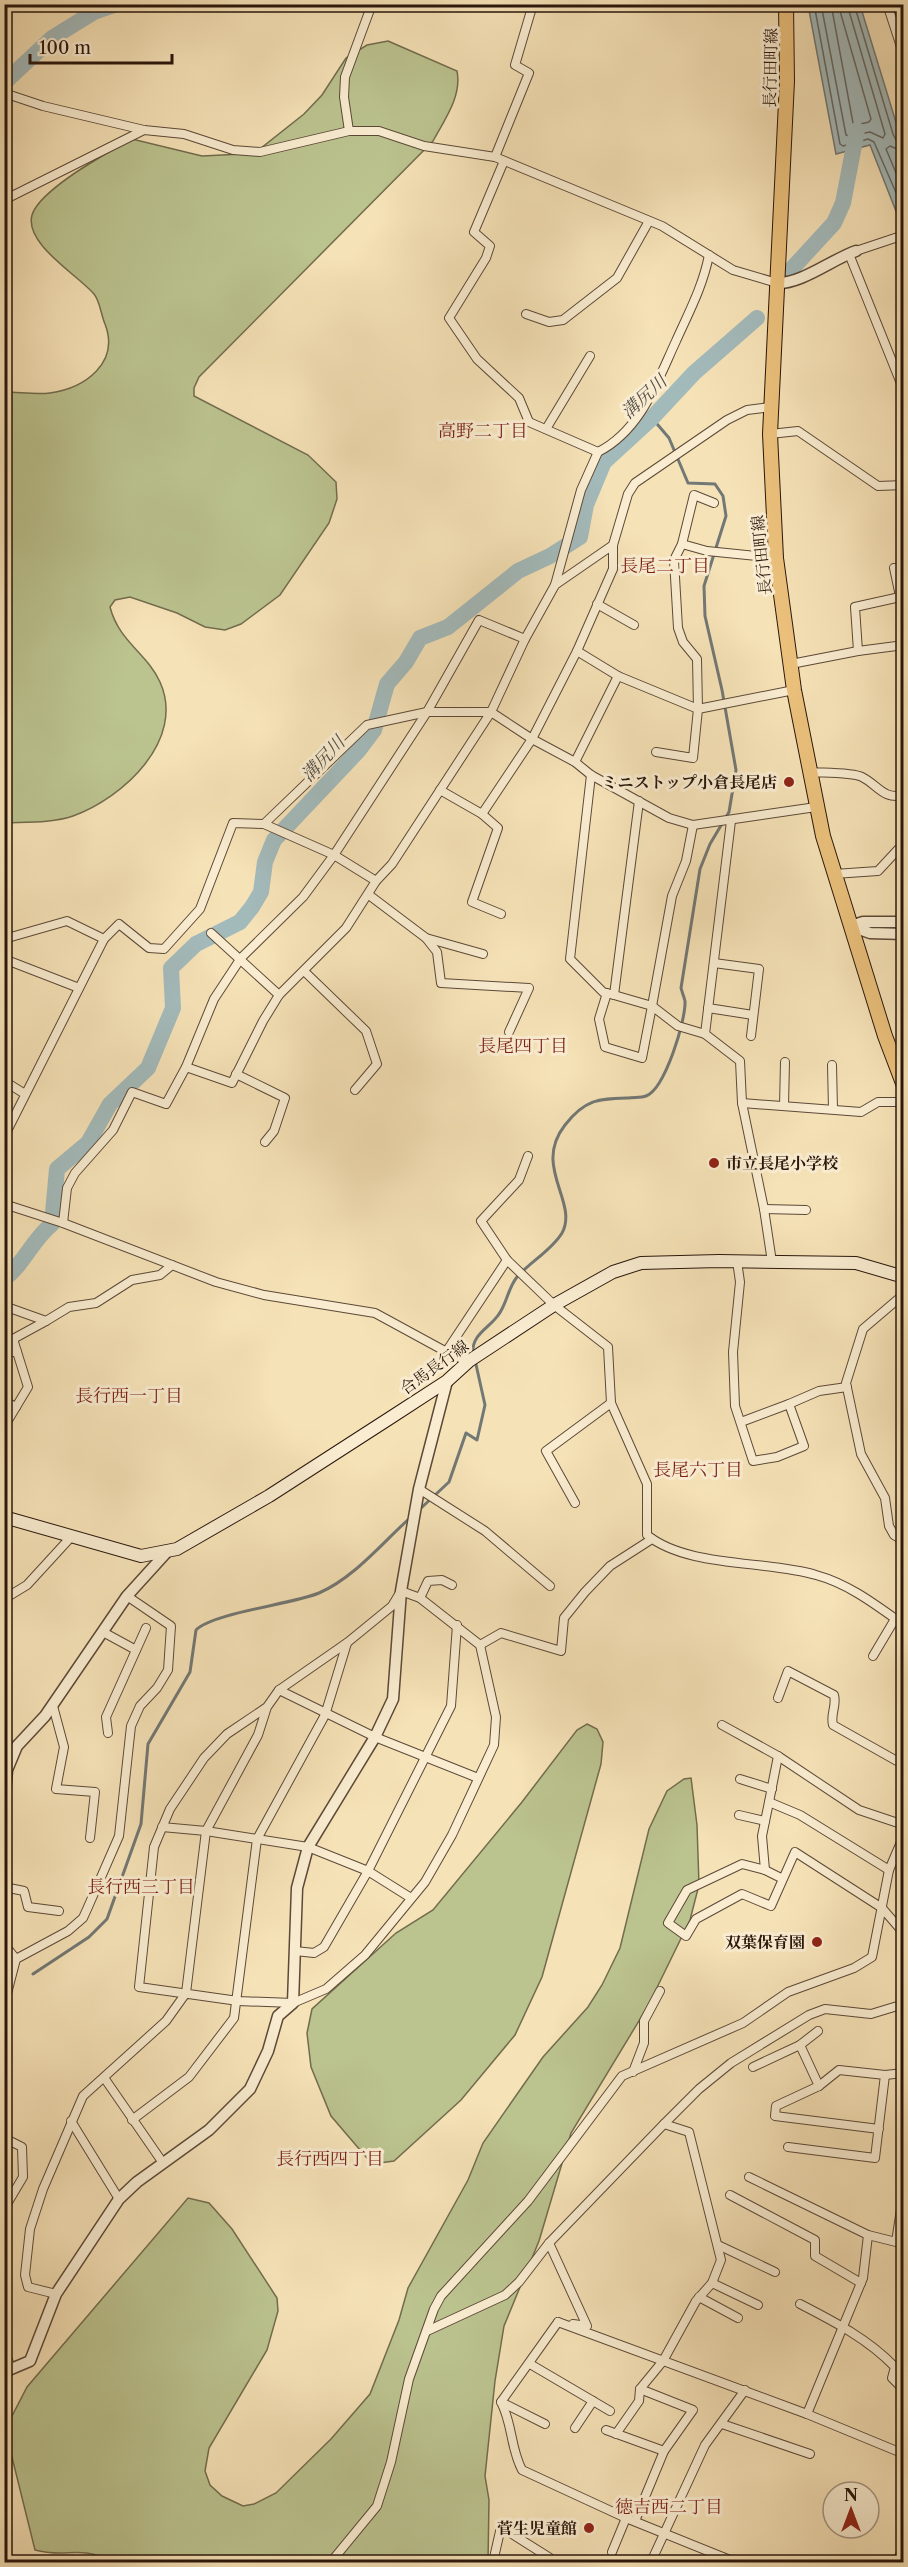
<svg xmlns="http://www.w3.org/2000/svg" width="908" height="2567" font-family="'Libre Caslon Text','Noto Serif JP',serif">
<rect width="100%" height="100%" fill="#f6e2b7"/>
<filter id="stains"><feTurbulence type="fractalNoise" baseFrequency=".00333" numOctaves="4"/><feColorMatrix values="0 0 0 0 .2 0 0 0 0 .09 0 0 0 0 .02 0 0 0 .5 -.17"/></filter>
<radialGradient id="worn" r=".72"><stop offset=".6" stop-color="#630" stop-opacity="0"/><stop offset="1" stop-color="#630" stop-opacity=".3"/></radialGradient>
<g fill="#bbc38f" stroke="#726c4e" stroke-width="1.5">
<polygon points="893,5 903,5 903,31 901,32"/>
<path d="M388,41L457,71C462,96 445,119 433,141L199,377L194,388V396L308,455L336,482L337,499L329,523L280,595L241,624L225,630L205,627L177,613L130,597L115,600L110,607C119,642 147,653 160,682C186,740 123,798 73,816C53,823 25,822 5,823V392C19,392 36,395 50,393C85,388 120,363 105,324C101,315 100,301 94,294C78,275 24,244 32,215C40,190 108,152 132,139L202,156L242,154L261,148L304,114L322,95L346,58L367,45Z"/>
<polygon points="587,1724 597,1729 603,1742 601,1764 542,1977 515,2035 461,2100 394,2161 372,2164 331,2116 311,2067 307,2033 312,2009 396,1933 433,1910 522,1802 577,1730"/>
<path d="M691,1778L697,1825L699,1885L690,1920L648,2006L571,2133L539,2241L504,2326L495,2381L485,2476L489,2500L488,2562H113C79,2544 67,2559 35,2550L8,2441L10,2420L27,2387L188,2198L209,2203L232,2229L277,2298L278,2311L267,2350L209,2448L205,2471L210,2485L222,2496L243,2506L254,2504L276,2493L331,2439L370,2394L399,2320L408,2288L468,2180L483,2143L543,2057L588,2007L602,1985L620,1948L649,1829L667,1791L684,1779Z"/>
</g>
<polygon fill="#a3babb" stroke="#727875" stroke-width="1.5" points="808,5 860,5 903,145 903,229 870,145 836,154"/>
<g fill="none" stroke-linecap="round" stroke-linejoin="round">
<g stroke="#666864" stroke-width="1.5">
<polyline points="814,4 840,144 843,146 868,139 874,142 904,211"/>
<polyline points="821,4 846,135 849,136 870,132 883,138 885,134 847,4"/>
<polyline points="831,4 853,123 856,125 869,122 871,119 838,4"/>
<polyline points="854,4 893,134 897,142 904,144"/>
<polyline points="904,152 890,146 886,149 904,192"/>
</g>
<g stroke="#727875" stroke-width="3">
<path d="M473,1354C471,1334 490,1328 499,1314C507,1303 508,1288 517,1277C530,1262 552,1250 562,1233C579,1202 532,1167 565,1125C585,1099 598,1099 628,1098C634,1097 641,1098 646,1096C665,1089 686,1020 685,1001C684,997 682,992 681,988L700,869L710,844L729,812L736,770L722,690L705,616L704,586L726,516L723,496L715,484L688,483L669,438L652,418"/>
<polyline points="420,1509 449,1482 466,1433 477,1440 485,1405 475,1360"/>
<path d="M33,1974L89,1937L107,1919L141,1824L148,1744L190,1672L196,1630C212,1613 293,1604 319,1593C354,1578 383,1542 411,1517"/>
</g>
<g stroke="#a3babb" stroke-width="16">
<polyline points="4,83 52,38 94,12 117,4"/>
<polyline points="788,273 834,223 843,203 857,130"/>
<path d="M4,1279C25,1263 32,1240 52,1224L57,1169L88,1143L110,1104L148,1068L173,1008L171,968L196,944L240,922L252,907L261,892L265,862L274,840L359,750L374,730L387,684L406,662L420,638L448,627L518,571L550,556L580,537L586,505L604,462L652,418L694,373L757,318"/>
</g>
<defs>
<g id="minor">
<polyline points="887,4 904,56"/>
<polyline points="4,93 43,106 144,130 184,134 233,150 260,152 349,131 379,131 424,146 495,157 662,226 733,270 777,283"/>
<polyline points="349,131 344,97 345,77 372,4"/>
<polyline points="495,157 529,73 515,65 533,4"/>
<path d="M504,161L474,232L490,246L486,258L449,318L477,359L519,398L529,422L598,452C641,430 657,382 676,341C689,312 703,286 709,255"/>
<polyline points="4,200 144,130"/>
<polyline points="856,251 904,235"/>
<polyline points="849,254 904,391"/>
<polyline points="526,314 549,322 563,320 617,278 649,221"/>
<polyline points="546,429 590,356"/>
<polyline points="770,434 798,431 878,486 904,485"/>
<polyline points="714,503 694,495 682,544 707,551 776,558"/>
<polyline points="894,568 904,615"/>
<polyline points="555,585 581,490 598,452"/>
<polyline points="900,597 855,607 858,651 904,645"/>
<polyline points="597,604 634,625"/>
<polyline points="577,651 618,676 698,709 794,690"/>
<polyline points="791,664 858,651"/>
<polyline points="656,752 693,758 698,709 697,659 683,642 678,628 674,560 682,544"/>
<polyline points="575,762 618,676"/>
<path d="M810,772C822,773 852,772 862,777C878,785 883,800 904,795"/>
<polyline points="591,775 570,959 603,992 614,995 639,801"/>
<polyline points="440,790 482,814 532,739 577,651 613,569 613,545 628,494 635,483 727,420 747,410 771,407"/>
<polyline points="482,814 498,828 472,902 501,914"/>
<polyline points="731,821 705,1034 740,1061 742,1103 764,1209 772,1262"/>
<polyline points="264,824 367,725 427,712 491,712 532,739 575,762 591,775 669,818 693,825 816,807"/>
<polyline points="834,874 878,871 904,843"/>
<polyline points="369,895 426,938 483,954"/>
<polyline points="211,933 279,995"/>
<polyline points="426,938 437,952 441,983 529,988 509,1032"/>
<polyline points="4,939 67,921 104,939"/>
<polyline points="4,959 79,988"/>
<polyline points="714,963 759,969 751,1036"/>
<polyline points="304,971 366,1031 377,1064 355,1090"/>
<polyline points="607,993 599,1019 605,1047 642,1058 652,1006 678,1026 705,1034"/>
<polyline points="614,995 652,1006 672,896 686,861 693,825"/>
<polyline points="708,1008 753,1015"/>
<polyline points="832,1065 833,1109"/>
<polyline points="186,1067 232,1083 263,1021 279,995 346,928 376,881 392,864 491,712 525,639 555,585 613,545"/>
<polyline points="236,1074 285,1098 274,1131 265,1142"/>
<polyline points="4,1081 25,1094"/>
<polyline points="742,1103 861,1112 878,1102 904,1102"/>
<polyline points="784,1106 785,1062"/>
<polyline points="4,1137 104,939 119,924 149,948 164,949 200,909 233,823 264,824 334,855 376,881"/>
<path d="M528,1156L519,1180L481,1221L507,1260L554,1305L608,1347L611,1403L647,1484V1535C688,1568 766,1560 816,1575C849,1584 876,1605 904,1625"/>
<polyline points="4,1204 63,1223 216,1282 264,1295 375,1313 454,1356 469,1361"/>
<polyline points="764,1209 806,1210"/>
<polyline points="63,1223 67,1188 75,1173 113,1130 132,1092 166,1104 186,1067 214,999 241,958 303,897 334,855 427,712 479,620 525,639"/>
<polyline points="737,1261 740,1282 733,1352 735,1406 753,1461 777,1457 804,1446 789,1404 741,1422"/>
<polyline points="904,1294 863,1329 846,1383 861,1454 885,1498 889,1526 894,1535 904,1541"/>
<polyline points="4,1306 46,1321 69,1307 96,1303 132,1280 160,1275 172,1265"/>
<polyline points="4,1352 17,1352"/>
<polyline points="446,1352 507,1260"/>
<polyline points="4,1401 16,1407"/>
<polyline points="789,1404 819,1391 847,1387"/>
<polyline points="4,1427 28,1387 13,1339 46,1321"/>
<polyline points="419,1489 485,1531 550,1586"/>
<polyline points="575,1503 546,1451 611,1403"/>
<polyline points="420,1598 428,1581 442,1580 452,1585"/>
<polyline points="4,1599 27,1585 71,1537"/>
<polyline points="103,1632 136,1650"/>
<polyline points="480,1645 501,1633 561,1651 564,1618 585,1592 610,1566 652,1539"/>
<polyline points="873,1656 895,1619"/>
<polyline points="279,1690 375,1737 478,1778"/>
<path d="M778,1698L788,1671L834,1695C837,1706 830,1714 833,1725L904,1765"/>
<polyline points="53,1706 64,1747 56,1789 95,1792 90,1838"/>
<polyline points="722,1725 778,1756 859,1810 904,1825"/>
<polyline points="108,1733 106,1717 146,1628"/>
<polyline points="740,1779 772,1789"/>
<polyline points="769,1802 778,1756"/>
<polyline points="739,1815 765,1821"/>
<polyline points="162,1827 206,1831 308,1847 368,1871 411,1898"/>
<polyline points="765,1870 762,1836 769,1802 800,1815 889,1870"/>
<polyline points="783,1879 765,1870 742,1864 687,1890 668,1923 686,1936 696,1919 742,1894 771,1906 795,1852 882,1908 901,1930 904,1968"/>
<polyline points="4,1887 24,1891 28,1907 59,1911"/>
<polyline points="4,1944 16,1959"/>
<polyline points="295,1951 314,1953 324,1947 368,1871 451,1706 457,1625"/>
<polyline points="4,2005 16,1959 68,1931 83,1918 88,1907 119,1836 131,1726 140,1706 157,1688 168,1670 171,1626 127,1596"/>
<polyline points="818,2031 800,2045 819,2086"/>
<polyline points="753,2067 800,2045"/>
<polyline points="633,2072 644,2043 644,2021 660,1991"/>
<polyline points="885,2075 904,2073"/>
<polyline points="105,2079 163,2163"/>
<polyline points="132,2120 189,2077 234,2018 257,1839 325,1715 347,1643"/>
<polyline points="71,2121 119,2199"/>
<polyline points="4,2138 22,2147 23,2177 4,2209"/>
<polyline points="788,2147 875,2158 885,2075 839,2070 819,2086 776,2106 775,2116 879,2129"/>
<polyline points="749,2177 868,2235"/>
<polyline points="730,2195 815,2240 815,2256 861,2283"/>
<polyline points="549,2243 587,2326 573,2324"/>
<polyline points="718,2245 775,2272"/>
<polyline points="712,2283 758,2305"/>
<polyline points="56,2294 28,2287 25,2275 30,2229 43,2189 83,2096 166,2021 186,1993 206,1831 258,1735 267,1707 279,1690 348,1642 392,1606 401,1591 420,1598 480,1645 496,1717 494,1745 452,1835 425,1882 365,1955 326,1989 293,2003 238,2001 139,1987 154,1847 170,1809 204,1758 227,1734 267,1707"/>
<polyline points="699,2297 738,2318"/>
<path d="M800,2304C835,2322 868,2339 895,2367L892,2378L904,2390"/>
<path d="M558,2322L501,2402C513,2425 510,2447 522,2470L626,2518L735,2562"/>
<polyline points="558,2322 807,2414 904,2454"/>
<polyline points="427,2331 505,2295 519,2282 549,2243 664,2124 699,2089 731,2063 809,2015 825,2009 871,2014 904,2004"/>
<polyline points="4,2348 11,2369"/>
<polyline points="530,2364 610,2411"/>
<polyline points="501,2402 545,2424"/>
<polyline points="807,2414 863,2278 868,2235 896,2242 903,2196"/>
<polyline points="722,2424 810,2454"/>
<polyline points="575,2428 593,2401"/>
<polyline points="606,2430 664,2451 693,2410 640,2389 663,2361 696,2301 712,2283 721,2260 689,2132 664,2124"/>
<polyline points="616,2434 639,2401 640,2389"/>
<polyline points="635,2521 664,2451"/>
<polyline points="612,2552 626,2518"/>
<polyline points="89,2562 92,2562"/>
<polyline points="331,2562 377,2506 391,2462 409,2379 434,2309 441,2296 528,2201 622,2076 743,2023 788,1992 854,1968 872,1957 889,1870 904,1835"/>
<polyline points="493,2562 501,2527 550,2558 547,2562"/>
<polyline points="651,2562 705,2445 745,2390"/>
</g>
<g id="tertiary">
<path d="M777,283C801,284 831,260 856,251"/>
<polyline points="851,926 870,933 904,934"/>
<polyline points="851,926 863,922 904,922"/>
<polyline points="4,1805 7,1770 17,1746 45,1716 127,1596 166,1553"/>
<polyline points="4,2372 30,2361 56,2294 119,2199 137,2182 209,2130 250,2089 268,2051 278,2016 293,2003 297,1888 308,1847 375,1737 393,1699 401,1591 419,1489 447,1381"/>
</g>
<polyline id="secondary" points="4,1517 141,1556 177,1549 269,1496 390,1418 447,1381 469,1361 554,1305 613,1272 641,1263 719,1261 856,1263 904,1277"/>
<polyline id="primary" points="786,4 787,81 770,434 776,558 794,690 823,836 885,1036 904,1086"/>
<polyline id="trunk" points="900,2562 904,2554"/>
</defs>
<use href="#minor" stroke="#5c4937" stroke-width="10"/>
<use href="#tertiary" stroke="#5c4937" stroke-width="13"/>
<use href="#secondary" stroke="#29160c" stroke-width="14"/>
<use href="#primary" stroke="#29160c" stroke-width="16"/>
<use href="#trunk" stroke="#29160c" stroke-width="16"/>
<use href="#minor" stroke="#f9ecd0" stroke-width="8"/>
<use href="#tertiary" stroke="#f9ecd0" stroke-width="10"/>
<use href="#secondary" stroke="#f9ecd0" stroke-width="12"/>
<use href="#primary" stroke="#ebc17c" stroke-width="14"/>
<use href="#trunk" stroke="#ebc17c" stroke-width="14"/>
</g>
<g fill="#8f2418" stroke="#f9ecd0" stroke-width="2">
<circle cx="789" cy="782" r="6"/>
<circle cx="714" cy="1163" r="6"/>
<circle cx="817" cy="1942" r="6"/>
<circle cx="589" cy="2528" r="6"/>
</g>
<g text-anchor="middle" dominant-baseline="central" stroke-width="6" stroke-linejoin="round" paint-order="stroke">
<g font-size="16" fill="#29160c" stroke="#f9ecd0">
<text transform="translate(770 68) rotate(-89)">長行田町線</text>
<text transform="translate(761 555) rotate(-96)">長行田町線</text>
<text transform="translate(434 1367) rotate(-36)">合馬長行線</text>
</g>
<g font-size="16" font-weight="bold" fill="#29160c" stroke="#f9ecd0" text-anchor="end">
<text x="777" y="782">ミニストップ小倉長尾店</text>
<text x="726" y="1163" text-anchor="start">市立長尾小学校</text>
<text x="805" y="1942">双葉保育園</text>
<text x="577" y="2528">菅生児童館</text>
</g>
<g font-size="18" font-style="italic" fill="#544f49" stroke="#f9ecd0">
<text transform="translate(644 397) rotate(-43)">溝尻川</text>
<text transform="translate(323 759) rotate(-47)">溝尻川</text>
</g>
<g font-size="18" fill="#7a1f14" stroke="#f9ecd0">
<text x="483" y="431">高野二丁目</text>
<text x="665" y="566">長尾二丁目</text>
<text x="523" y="1046">長尾四丁目</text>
<text x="129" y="1396">長行西一丁目</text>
<text x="698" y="1470">長尾六丁目</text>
<text x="141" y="1887">長行西三丁目</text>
<text x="330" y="2159">長行西四丁目</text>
<text x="669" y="2507">徳吉西二丁目</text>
</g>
</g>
<rect width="908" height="2567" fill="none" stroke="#f6e2b7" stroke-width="24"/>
<rect x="6" y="6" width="896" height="2555" fill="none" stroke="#29160c" stroke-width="3"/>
<rect x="12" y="12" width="884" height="2543" fill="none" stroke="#29160c" stroke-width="1.5"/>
<g transform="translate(851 2510)"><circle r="28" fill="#f9ecd0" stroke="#a69682" stroke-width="1.5"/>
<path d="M0-4.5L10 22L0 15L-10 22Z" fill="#8f2418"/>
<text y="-9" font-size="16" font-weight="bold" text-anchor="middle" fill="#29160c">N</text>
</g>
<path d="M30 54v9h142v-9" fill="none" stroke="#29160c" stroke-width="3"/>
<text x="39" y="54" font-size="18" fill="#29160c" stroke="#f9ecd0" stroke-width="4.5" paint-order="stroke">100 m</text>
<rect width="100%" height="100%" filter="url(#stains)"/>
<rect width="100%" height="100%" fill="url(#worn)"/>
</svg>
